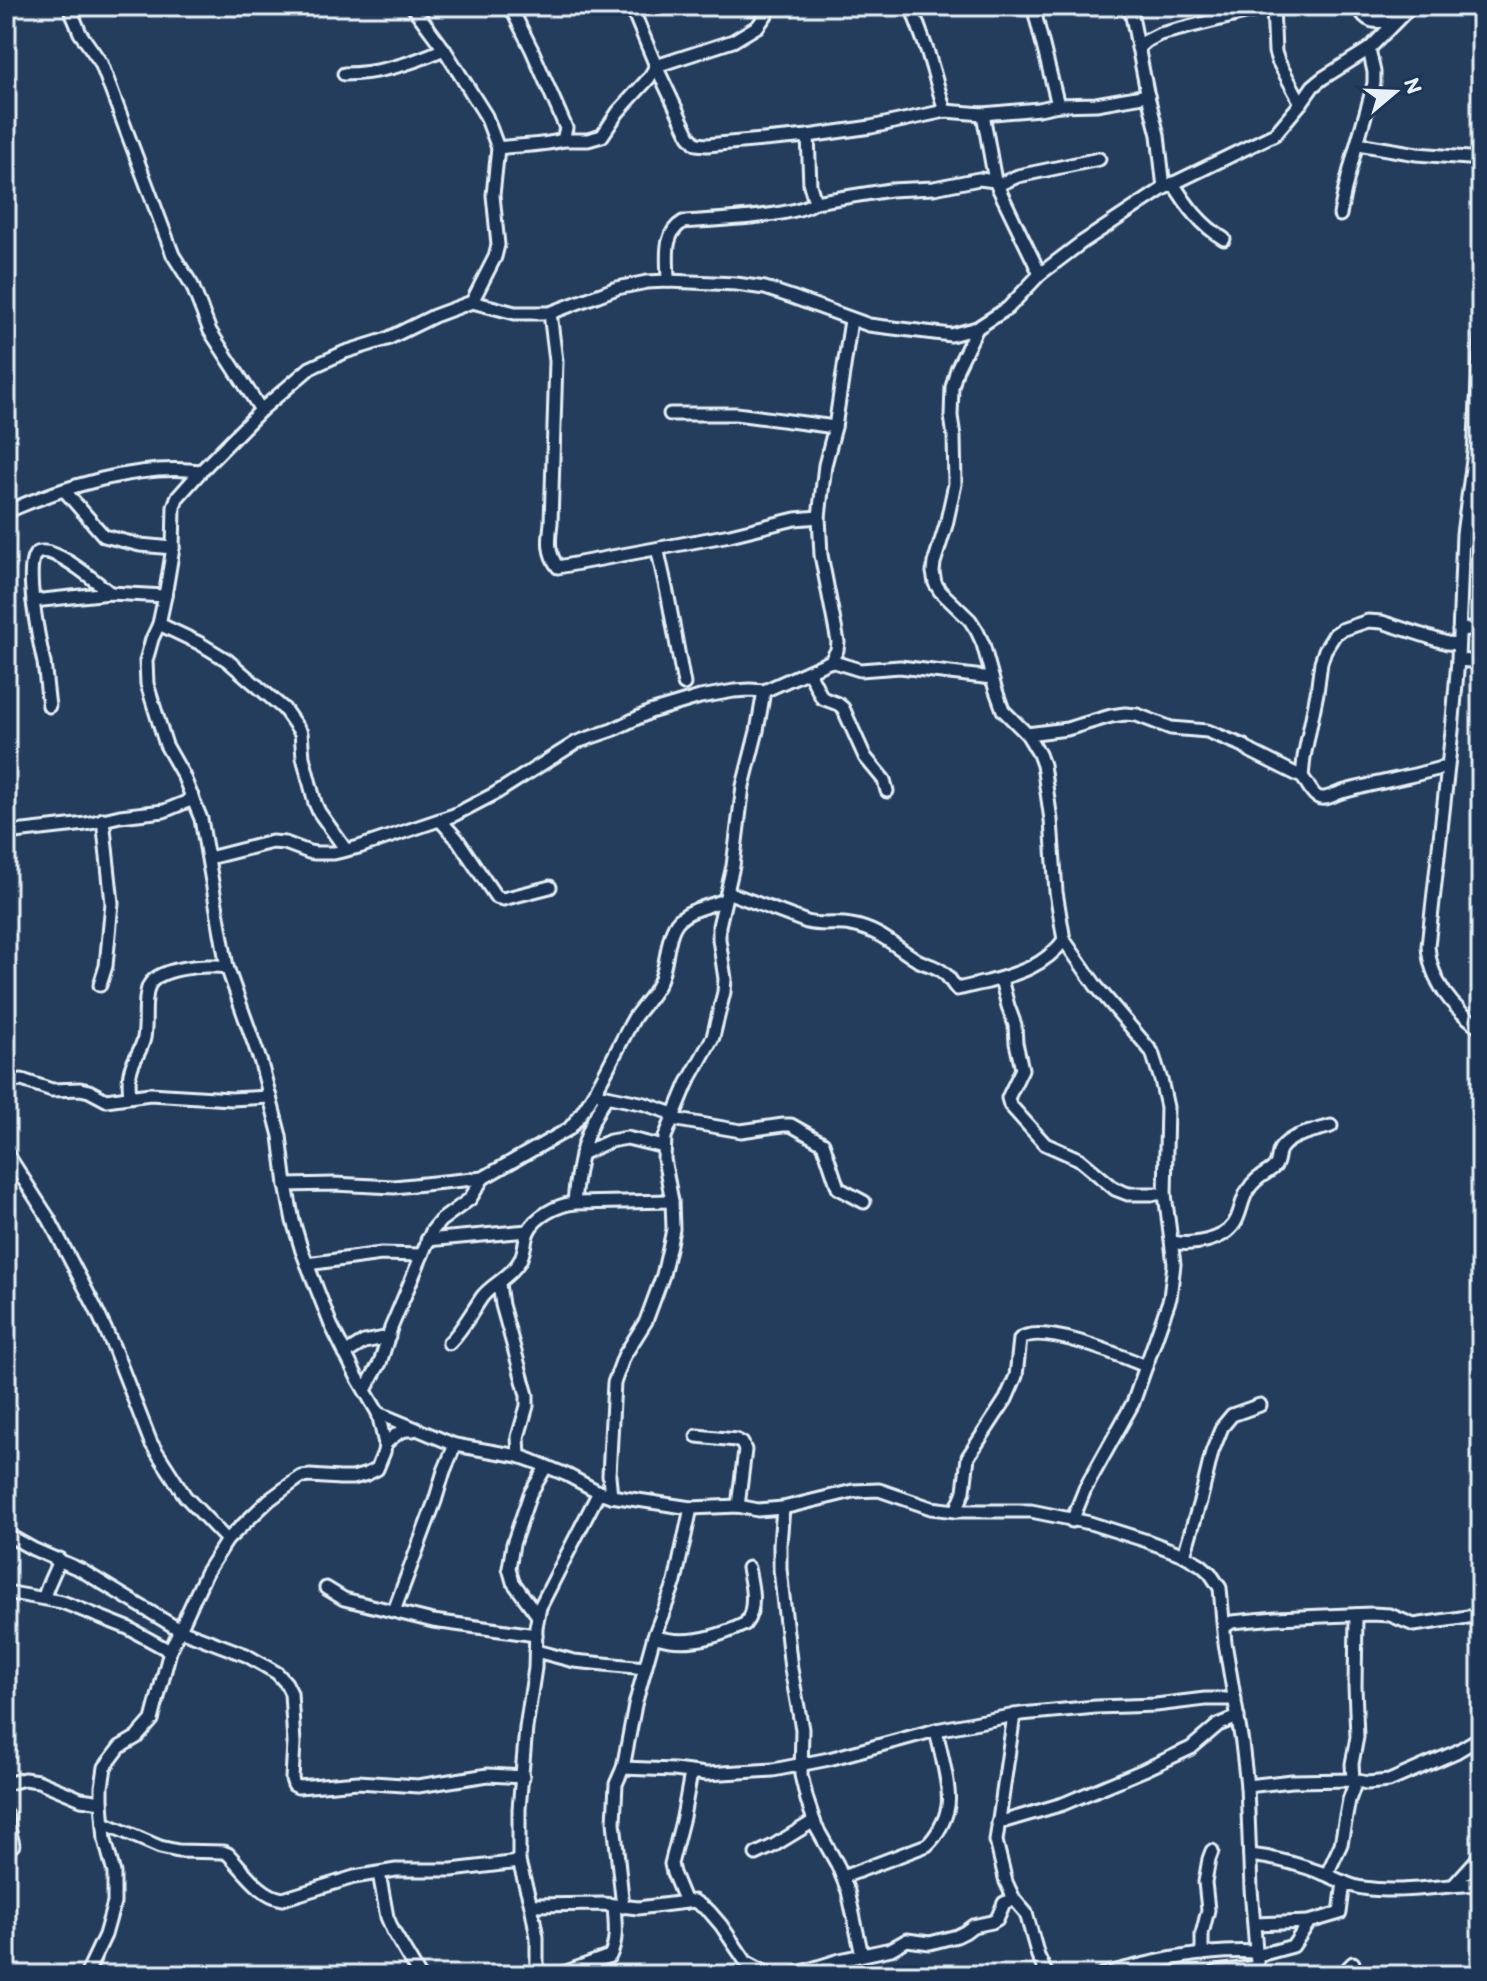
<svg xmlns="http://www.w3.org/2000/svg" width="1487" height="1981" font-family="Itim,sans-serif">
<rect width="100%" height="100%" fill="#253d5d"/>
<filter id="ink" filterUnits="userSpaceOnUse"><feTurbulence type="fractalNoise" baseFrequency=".0125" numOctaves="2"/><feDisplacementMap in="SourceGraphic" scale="16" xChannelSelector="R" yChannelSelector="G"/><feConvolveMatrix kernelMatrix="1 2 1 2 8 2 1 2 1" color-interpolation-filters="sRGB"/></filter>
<g filter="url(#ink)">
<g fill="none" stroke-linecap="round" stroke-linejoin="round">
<defs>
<g id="street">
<polyline points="69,6 80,33 101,63 173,255 192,285 210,331 261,410"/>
<polyline points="412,6 444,49 486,116 498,148 493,195 498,245 495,257 472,302"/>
<polyline points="631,6 656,66 689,136 696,144 707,145 808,136 871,127 945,111 983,114 1039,109 1058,105 1096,104 1148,95"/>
<polyline points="911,6 928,53 945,111"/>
<polyline points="1033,6 1058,105"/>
<polyline points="1130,6 1147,92 1158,135 1164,188"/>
<polyline points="1273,6 1275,52 1278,61 1301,103"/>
<path d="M1358,6C1367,26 1378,22 1397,20"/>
<polyline points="1138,48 1146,41 1160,34 1273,6"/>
<path d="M344,74C377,74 413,63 444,49"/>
<polyline points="983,114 995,181"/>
<polyline points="808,136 810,185 815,202 890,190 934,188 979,179 995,181 1040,274"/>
<polyline points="563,140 588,140 602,136 618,112 649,78 656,66 733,41 758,26 768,12"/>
<polyline points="1358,144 1417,154 1481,159"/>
<path d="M498,148C520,145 542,146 563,140L566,128L532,50L510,6"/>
<path d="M1173,183C1187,206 1201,225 1224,239"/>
<polyline points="998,185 1018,176 1099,159"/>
<path d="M1340,215C1347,170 1363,127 1374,83V72L1369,49"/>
<path d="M668,281C668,260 662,234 683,222C711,220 797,217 815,202"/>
<path d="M550,313L556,361L551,523C549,539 547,553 558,567L730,535L795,519L819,517"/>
<polyline points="977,328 957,369 952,387 951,416 954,437 955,484 946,525 934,563 933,572 935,583 940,591 970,620 977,631 983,644 995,688 1003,710 1027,734 1039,754 1043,765 1051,820 1056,892 1064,940 1096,986 1152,1052 1161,1080 1167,1107 1165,1194 1174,1264 1170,1298 1133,1403 1085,1489 1072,1521"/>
<path d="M1481,335L1474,453L1463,534L1458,660L1452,731L1428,946C1430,981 1453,1009 1481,1028"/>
<polyline points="670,414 736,414 835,427"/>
<polyline points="64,490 104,536 140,545 173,548"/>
<path d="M6,512C63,487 139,463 201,471"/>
<polyline points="660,548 658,552 668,597 684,684"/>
<polyline points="33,601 110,593 165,596"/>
<polyline points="159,624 199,643 227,660 284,709 301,733 303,757 315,803 319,812 346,850"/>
<polyline points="1459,630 1481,628"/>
<polyline points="1458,660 1481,662"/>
<polyline points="831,661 837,650 838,642 821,555 819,517 825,465 835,427 851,320"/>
<polyline points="809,672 822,698 838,704 843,708 865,757 884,780 887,791"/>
<path d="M49,706C47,692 46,677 44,663C40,645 23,564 36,554C51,542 98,583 110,593"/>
<path d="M1027,734L1067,729L1111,716L1125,714L1137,715L1171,728L1207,731L1244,746L1252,752L1302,777C1308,783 1311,794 1318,797C1325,801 1334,794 1342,792C1377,782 1413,777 1447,766"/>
<polyline points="1302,777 1304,757 1317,693 1321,662 1325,650 1335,634 1341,630 1368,621 1382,622 1447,643 1458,644"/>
<polyline points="440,820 457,839 496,897 503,899 550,887"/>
<polyline points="6,833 86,824 120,816 164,811 186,802 192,796"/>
<polyline points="209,858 272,842 285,843 309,852 315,853 334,853 359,847 454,815 496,793 577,742 612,730 650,712 700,697 734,691 750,690 764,691"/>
<path d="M727,892L807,922C822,926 836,922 851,925C880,930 894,946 917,960C926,965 938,966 945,974C950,978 952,984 957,989C967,987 977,984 988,982C1017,974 1045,966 1064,940"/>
<polyline points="1001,979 1008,1006 1015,1025 1016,1043 1022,1069 1008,1098 1010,1105 1045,1144 1079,1159 1115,1189 1128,1194 1165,1194"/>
<polyline points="100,985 106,966 112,903 103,819"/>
<polyline points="6,1081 22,1080 52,1090 80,1089 89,1091 106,1100 150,1094 231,1099 270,1097"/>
<polyline points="601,1095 645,1104 674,1114"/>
<path d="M130,1096C129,1086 128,1076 132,1066C136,1056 142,1048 144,1038C147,1021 143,1004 148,988C154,967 208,964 227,967"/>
<polyline points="672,1119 741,1131 783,1125 791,1125 823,1143 838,1188 864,1202"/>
<polyline points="6,1152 49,1219 95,1307 114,1348 151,1443 185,1496 227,1540"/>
<polyline points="581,1154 610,1141 627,1138 664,1147"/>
<path d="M286,1185L334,1184L394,1187L483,1178L569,1129C597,1096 613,1055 634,1018C642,1006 653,996 659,983C668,965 666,933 679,920C690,909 710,906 724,900"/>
<path d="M574,1203C577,1164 585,1128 607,1096"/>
<polyline points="427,1240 528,1231"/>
<path d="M1172,1242C1191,1246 1223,1241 1234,1224C1241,1214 1241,1200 1248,1190C1256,1176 1268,1174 1275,1166C1279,1161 1277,1153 1281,1148C1291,1134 1316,1131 1331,1126"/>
<polyline points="307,1264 381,1254 422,1255"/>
<polyline points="499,1284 502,1305 527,1395 527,1406 518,1437 519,1456"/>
<path d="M449,1343C463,1329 471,1313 482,1297C492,1284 508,1279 519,1262C525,1253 524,1242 528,1232C535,1216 558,1205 574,1203L672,1201"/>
<polyline points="345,1354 364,1342 389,1337"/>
<polyline points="365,1390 380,1363 391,1328 432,1231 440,1221 470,1199 483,1178"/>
<polyline points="378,1413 455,1445 519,1456 533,1461 567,1475 599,1492 611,1496 691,1508 738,1506 758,1510 783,1508 853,1491 879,1490 931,1508 956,1511 1031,1511 1090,1523 1147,1541 1184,1555 1201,1565 1210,1573 1220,1588 1225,1643 1242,1743 1247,1786 1251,1889 1258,1975"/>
<polyline points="697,1436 736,1440 742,1443 745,1450 738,1506"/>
<path d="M385,1444C393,1437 401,1428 413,1430"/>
<polyline points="611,1496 609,1475 614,1383 624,1356 646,1321 663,1275 670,1244 673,1229 672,1201 664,1159 665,1137 687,1084 713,1037 724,992 725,979 719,939 719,926 733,866 743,786 757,731 764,691 831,661 860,670 900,667 992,678"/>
<polyline points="783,1508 780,1544 780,1569 791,1669 802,1729 801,1775 807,1800 816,1827 837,1864 848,1891 862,1955"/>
<path d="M956,1511L964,1491L968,1457L1006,1399L1016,1376L1020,1339C1042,1322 1121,1356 1146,1366"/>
<polyline points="6,1534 33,1549 81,1570 180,1630 246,1655 277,1673 286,1683 291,1693 294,1743 292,1779 294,1785 298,1787 358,1782 418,1786 488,1775 523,1777"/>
<polyline points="1184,1555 1201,1498 1212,1452 1222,1427 1232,1415 1260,1405"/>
<polyline points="326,1588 344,1599 433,1621 536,1635"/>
<polyline points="6,1592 62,1602 80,1609 128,1628 170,1651"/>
<path d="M44,1598C47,1584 55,1573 59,1559"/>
<polyline points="394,1611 435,1501 444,1471 455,1445"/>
<polyline points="538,1616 513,1582 509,1568 513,1544 530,1494 546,1467"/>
<polyline points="1224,1627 1232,1622 1276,1618 1372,1614 1390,1615 1414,1625 1481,1615"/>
<path d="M654,1636C684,1647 716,1638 745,1624C757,1609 752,1586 748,1568"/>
<polyline points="536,1651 574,1661 645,1668"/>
<polyline points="1014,1715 996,1841 1006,1882 1014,1899 1026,1913 1038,1956 1047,1975"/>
<polyline points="623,1768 674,1770 706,1774 773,1770 829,1759 936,1730 1021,1714 1096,1707 1156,1705 1205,1699 1235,1699"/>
<polyline points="1353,1780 1352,1764 1357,1737 1355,1686 1356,1615"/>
<polyline points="6,1784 24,1779 38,1781 81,1799 102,1802"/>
<polyline points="1247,1786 1292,1781 1353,1780 1367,1783 1389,1781 1456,1752 1481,1737"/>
<polyline points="6,1815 13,1845"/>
<path d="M104,1823L160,1847L178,1851L223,1852L228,1854C244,1870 260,1896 283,1899L354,1877L396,1870H452L519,1862"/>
<polyline points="998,1823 1063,1804 1144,1770 1191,1748 1218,1725 1238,1717"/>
<polyline points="756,1854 773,1846 814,1821"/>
<path d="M1250,1855C1276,1858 1298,1864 1322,1873C1336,1878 1348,1886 1363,1888C1402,1894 1442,1885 1481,1884"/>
<polyline points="379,1873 387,1917 393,1931 419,1975"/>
<polyline points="1327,1874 1341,1844 1349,1800 1356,1781"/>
<path d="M843,1877L927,1845C937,1836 946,1819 948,1806C951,1787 940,1750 936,1730"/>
<polyline points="1454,1885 1481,1855"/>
<polyline points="685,1902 673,1873 671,1864 683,1817 691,1773"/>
<polyline points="531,1905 603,1904 638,1908 694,1901 709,1911 721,1925 746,1962 770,1975"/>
<polyline points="623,1907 614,1822 616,1784 623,1768 635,1705 654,1636 675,1582 691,1508"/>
<polyline points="1255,1924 1309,1922"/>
<polyline points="1202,1954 1202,1934 1208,1910 1205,1882 1209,1859 1212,1851"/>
<polyline points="1256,1956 1293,1946 1309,1922 1340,1913 1344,1882"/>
<polyline points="1216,1972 1257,1967"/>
<polyline points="86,1975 105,1935 114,1903 114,1873 105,1840 102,1802 102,1787 105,1767 120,1747 137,1737 152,1720 170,1651 206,1573 227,1540 269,1500 295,1481 301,1477 310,1476 340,1478 353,1478 367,1474 377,1469 384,1452 385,1444 378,1413 357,1377 331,1325 302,1251 293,1221 286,1185 280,1136 261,1063 227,967 201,819 183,775 166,745 147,684 146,661 152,639 159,624 165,596 173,548 174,507 177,498 201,471 261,410 310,368 345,352 387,339 434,316 472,302 515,313 550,313 617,288 647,282 668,281 736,284 765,288 792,297 869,325 951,335 977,328 1008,308 1040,274 1081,243 1164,188 1275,134 1301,103 1313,86 1323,78 1369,49 1411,6"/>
<polyline points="532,1975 537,1968 537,1937 531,1905 519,1862 519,1809 526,1728 535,1668 536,1627 540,1607 599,1492"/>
<path d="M558,1975L610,1956C618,1940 615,1922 614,1905"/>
<polyline points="792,1975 840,1960 891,1949 907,1940 930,1943 957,1936 965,1932 973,1926 992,1922 997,1919 1004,1903 1014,1899"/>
<path d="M1101,1975C1151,1962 1204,1949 1256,1952"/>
<polyline points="1341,1975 1353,1963"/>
</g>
</defs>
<use href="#street" stroke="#e8f1f8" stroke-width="17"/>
<use href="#street" stroke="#1d3557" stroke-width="11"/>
</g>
</g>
<rect width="1487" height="1981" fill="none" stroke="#1d3557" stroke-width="32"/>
<rect x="16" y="16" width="1455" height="1949" fill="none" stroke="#e8f1f8" stroke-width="3" filter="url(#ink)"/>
<g transform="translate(1395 92) rotate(71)" stroke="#1d3557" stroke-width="6" paint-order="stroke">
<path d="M0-6L14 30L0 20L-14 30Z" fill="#e8f1f8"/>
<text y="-12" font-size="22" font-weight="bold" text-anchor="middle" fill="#e8f1f8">N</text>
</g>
</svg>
